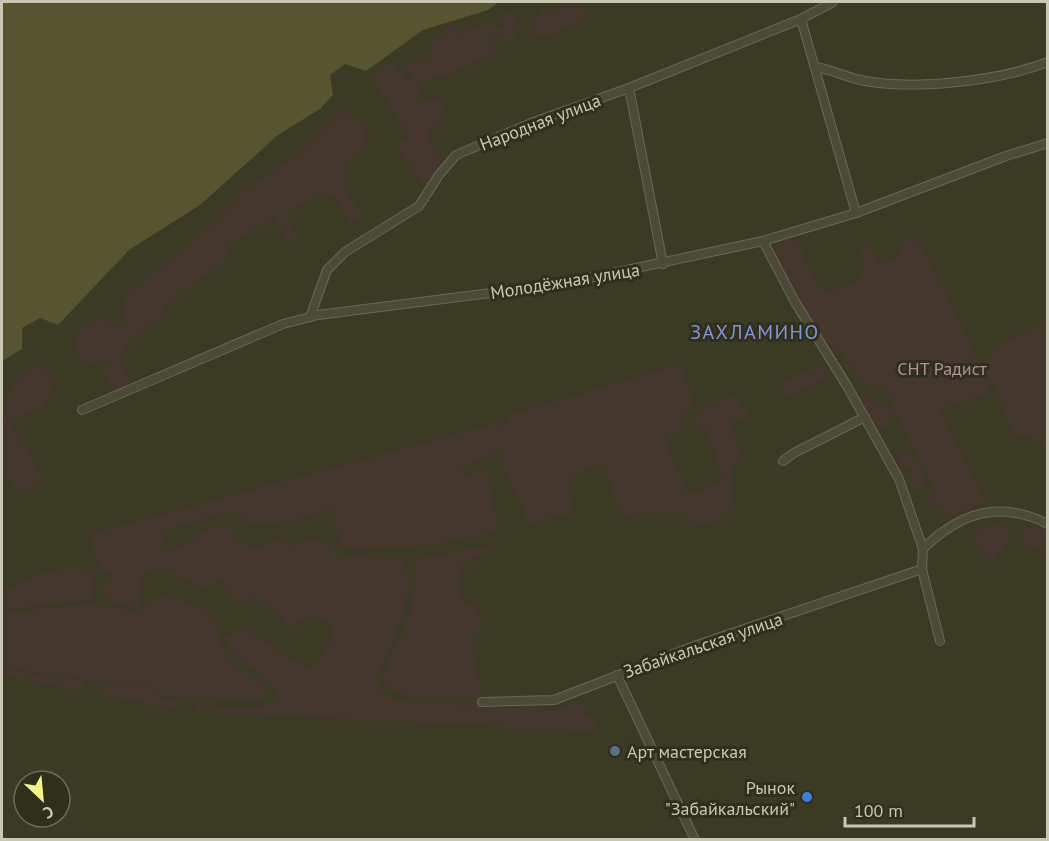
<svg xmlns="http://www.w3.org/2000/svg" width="1049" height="841" font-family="'PT Sans',sans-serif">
<rect width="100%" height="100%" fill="#3b3a24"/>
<g fill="#45372e">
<polygon points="567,4 586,11 583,22 539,39 531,23 537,18 541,10 564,10"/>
<path d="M508,12L519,20L515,26L508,27L516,30L515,39L507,41L502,32L484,45L493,44L497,53L463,66L453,74L424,81L417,96L426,102L435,97L441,100L443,111L441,123L429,131L427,137L443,163L426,192L399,148L400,142L408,136L390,106V99L387,95L380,96L372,79C377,70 385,63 395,64L396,71L403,73L404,77L411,81L413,80L407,69L409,62H425L431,56V43L442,35L445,25L452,23L461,35L476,26L493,22L497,30H501L505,24L497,15Z"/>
<path d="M344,109L353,118L366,123V147L342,165L345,174L342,184L363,216L350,223L334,197L318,193L285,215L298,239L289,244L274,215L227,247L231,256L187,289L184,286L163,307L166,312L123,347L121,364L133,387L114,396L104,373L106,363L101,360L88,364L82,362L73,338C79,329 95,317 105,319L113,328L126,320L121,309L123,299L215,223L244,191L300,153Z"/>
<path d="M914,235L936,274L937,281L941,282L991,392L940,410L986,501L949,518L942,502L937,506L929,503L928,498L931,494H938L896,414L892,415L886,429L874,422L858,400L861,393L865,391L886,409L892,408C894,398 886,391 879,384L872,387L864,383L842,354L825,341L798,301L773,253L779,244L791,239C813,253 802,275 826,293C837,289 861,283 864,269C865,262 859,252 861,245H868L878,262C900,266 898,242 914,235Z"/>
<path d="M1047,321V454L1040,439L1035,441L1025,435L1017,438L983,365C990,348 1030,327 1047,321Z"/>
<path d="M37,366L56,377L42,413L38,406L10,421L39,472L40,482L31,489L18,491L2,474C1,436 0,376 37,366Z"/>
<path d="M674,366H681L693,400L682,420L680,430L667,438L666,444L687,494C698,493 717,487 722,477L706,428L699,427L695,421C702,404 721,399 737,395L739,405L747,410L748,416L730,423L742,454L730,471L735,502C724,514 711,529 693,526L685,514C668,510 641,516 620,515C612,498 614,476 598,464L571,475L568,483L574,512L529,524L514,490L505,475L500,451L462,466L464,475L483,470L488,473L498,531C453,542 385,554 340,549L333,507C307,519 273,529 243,522L241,514L231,511L172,528L162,534L163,545L170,551C193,546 203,523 228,527C245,548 253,557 277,537L292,547C321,533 324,536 339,562L342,557L404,558C417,598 395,635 379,671L377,679L383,694L399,701L559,711L580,700L587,717L594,715L595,732L196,711L195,703C219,706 258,714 280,699C267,671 236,666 224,638L244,629C269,639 286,663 312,668C326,653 336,642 328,621L313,615L286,628C278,606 269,612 256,598L236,602L219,578L215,584L199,588C177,577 168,557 141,575V601L138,607C116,605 106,609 102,585L112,581L111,574L100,572L90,534L494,424L503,426L513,414Z"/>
<polygon points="822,366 828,372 827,379 788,397 782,391 782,380"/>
<polygon points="905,451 922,469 926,485 914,489 910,486 913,477 909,469 897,465 900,452"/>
<path d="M999,524L1005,526C1017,544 1000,550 992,562L977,548L974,534L981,528Z"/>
<path d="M1033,525L1047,528V551C1035,553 1021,545 1021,532Z"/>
<path d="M490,545L493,547L491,551L479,555L478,559L472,558L462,563L460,576L462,599L476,608L482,631L471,634L482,699L402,695L385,686C379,665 401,643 407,623C413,604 415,583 416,563L419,559Z"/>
<polygon points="69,568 86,569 93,577 95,593 91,600 2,610 2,592 38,574"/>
<path d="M167,596C188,602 212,606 219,630C221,637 220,646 224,652C234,667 253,677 266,689V696L258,701L157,695L147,681H95L2,667V613L90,604L138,611L151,600Z"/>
<polygon points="2,669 82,681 86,684 87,692 2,676"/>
<polygon points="145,682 155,697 177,700 180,705 178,709 102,695 104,683"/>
</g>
<polygon fill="#57552f" points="2,2 499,2 488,10 423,30 366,71 345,64 330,75 333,95 320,109 278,135 200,205 129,250 58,325 40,318 22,328 22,349 2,361"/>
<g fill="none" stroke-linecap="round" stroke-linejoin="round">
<defs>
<g id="street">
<polyline points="801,19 856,213"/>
<path d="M816,67C833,70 848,78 865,81C916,90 999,81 1048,62"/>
<polyline points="629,88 663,264"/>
<polyline points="763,241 795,302 847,386 899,479 923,549 922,569 940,641"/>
<polyline points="310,317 327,270 345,252 419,206 439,175 456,155 531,123 629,88 801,19 833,2"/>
<polyline points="82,410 283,324 318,315 561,284 763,241 856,213 1006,156 1048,143"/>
<polyline points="783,461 794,453 865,417"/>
<path d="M923,549C960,512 1000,500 1048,524"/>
<polyline points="617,675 695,840"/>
<polyline points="482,702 554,700 697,645 922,569"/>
</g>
</defs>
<use href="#street" stroke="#696855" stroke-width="10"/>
<use href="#street" stroke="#4b4b37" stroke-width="8"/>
</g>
<circle fill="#5c6f8a" stroke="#302f1c" stroke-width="2" cx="615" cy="751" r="6"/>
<circle fill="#3f7fe0" stroke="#302f1c" stroke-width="2" cx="807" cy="797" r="6"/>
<g text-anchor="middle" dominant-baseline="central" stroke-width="6" stroke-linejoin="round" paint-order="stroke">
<g font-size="18" fill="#c7c7b3" stroke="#302f1c">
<text transform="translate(540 122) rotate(-21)">Народная улица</text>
<text transform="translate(565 281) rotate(-9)">Молодёжная улица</text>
<text transform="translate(703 645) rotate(-19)">Забайкальская улица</text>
</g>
<g font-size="18" fill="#b18f9d" stroke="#302f1c">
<text x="942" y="368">СНТ Радист</text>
</g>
<g font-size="18" fill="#c7c7b3" stroke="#302f1c" text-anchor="start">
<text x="627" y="751">Арт мастерская</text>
<text x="795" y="787" text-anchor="end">Рынок<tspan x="795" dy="21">"Забайкальский"</tspan></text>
</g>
<g font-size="20" letter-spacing="1.5" fill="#8394da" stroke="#302f1c">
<text x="755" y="332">ЗАХЛАМИНО</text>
</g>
</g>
<rect width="1049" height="841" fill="none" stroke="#c7c7b3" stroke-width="6"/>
<g transform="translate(42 799) rotate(154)"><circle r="28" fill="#302f1c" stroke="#6c6c58" stroke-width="1.5"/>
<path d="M0-4.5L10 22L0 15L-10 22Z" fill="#f4f38a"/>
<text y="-9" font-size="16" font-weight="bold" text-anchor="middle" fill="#c7c7b3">С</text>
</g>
<path d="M845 817v9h129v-9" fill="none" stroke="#c7c7b3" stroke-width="3"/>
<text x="854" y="817" font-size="18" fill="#c7c7b3" stroke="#302f1c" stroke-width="4.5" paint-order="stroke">100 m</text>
</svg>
